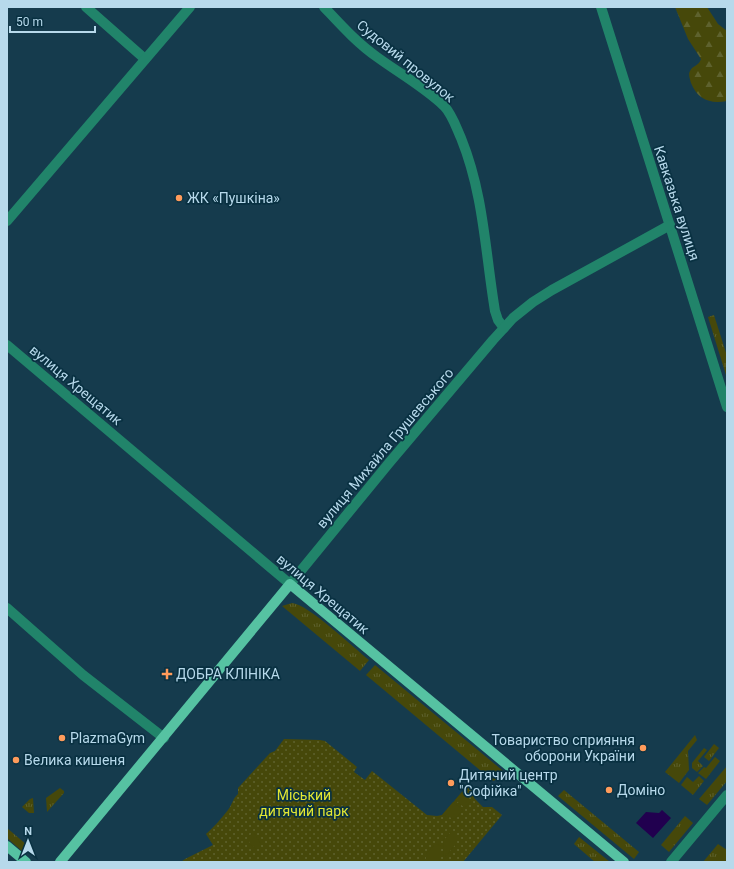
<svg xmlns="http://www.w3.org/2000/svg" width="734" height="869" font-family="Roboto,sans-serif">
<defs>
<pattern id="grass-tufts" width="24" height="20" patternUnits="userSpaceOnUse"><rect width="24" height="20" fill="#46480a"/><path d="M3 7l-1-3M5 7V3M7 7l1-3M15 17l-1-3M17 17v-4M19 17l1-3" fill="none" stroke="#5e622e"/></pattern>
<pattern id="forest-firs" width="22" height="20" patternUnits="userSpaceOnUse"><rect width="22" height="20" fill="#46480a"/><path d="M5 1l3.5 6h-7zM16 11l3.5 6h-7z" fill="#5e622e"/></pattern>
<pattern id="park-dots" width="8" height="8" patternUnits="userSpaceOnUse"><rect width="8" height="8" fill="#46480a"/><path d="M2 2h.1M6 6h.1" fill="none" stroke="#5e622e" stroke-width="1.8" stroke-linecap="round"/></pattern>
</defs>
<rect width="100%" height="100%" fill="#153b4d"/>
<g fill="url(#grass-tufts)">
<polygon points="714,315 727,356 727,374 726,375 708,317"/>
<path d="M292,603C308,604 354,648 369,660L360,671L282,606Z"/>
<polygon points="375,665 508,775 493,781 366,675"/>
<polygon points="695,735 697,740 688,751 689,770 679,783 665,772"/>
<polygon points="714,744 719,748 709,761 704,757"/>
<polygon points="704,748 707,750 698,761 703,766 697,772 692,768 692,763"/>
<polygon points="715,757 720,761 706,779 698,773 704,767 706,768"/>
<polygon points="727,766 727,781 707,805 699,799"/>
<polygon points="699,776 704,781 693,795 681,785 687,777 693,782"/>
<polygon points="60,788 64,791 64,793 47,812 46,798"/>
<polygon points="564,790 639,852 634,859 558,796"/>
<polygon points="33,798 34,813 29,813 22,807 30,799"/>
<polygon points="685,816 693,823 669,852 661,845"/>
<polygon points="7,828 27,845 22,851 7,838"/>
<polygon points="579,837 610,862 595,862 574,844"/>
<polygon points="718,844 727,850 727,862 703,862"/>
</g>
<path fill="url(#forest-firs)" d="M675,7H707L718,24L727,31V101C710,104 698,100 691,83C690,79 688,74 690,71C693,65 699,66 701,59L688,39Z"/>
<path fill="url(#park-dots)" d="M284,739L320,740L325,741L357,767L354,772L365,780L372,771L427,815L437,816L442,815L469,784L473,787L474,798L483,807H492L502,815L463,862H181L185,859L213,845L206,834C214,827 221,819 228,810C232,805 233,798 238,794V788L270,753L275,751Z"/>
<g fill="#46480a">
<polygon points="462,792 471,801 465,808 455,800"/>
<polygon points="453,802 463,810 455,819 442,815"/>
<polygon points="451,832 456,837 456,844 445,857 444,856 443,841"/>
<polygon points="252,833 254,833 261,844 260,848 256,849 250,844 248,838"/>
<polygon points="438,844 441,846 441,858 438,862 428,862 426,860 426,854 434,845"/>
</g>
<polygon fill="#21004f" points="662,810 671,818 653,838 636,823 646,812 659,813"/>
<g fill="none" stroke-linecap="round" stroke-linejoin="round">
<g stroke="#21846a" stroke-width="10">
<polyline points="86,7 145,59"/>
<path d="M324,7C341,25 357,43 377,57C399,73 424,87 444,106C452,114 456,127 461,138C484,195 485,251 495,311L498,320L504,328"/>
<polyline points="601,7 727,407"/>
<polyline points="7,221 190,7"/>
<polyline points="7,345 290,584 389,463 493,340 513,318 533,302 552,290 670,225"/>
<polyline points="7,608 83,675 164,738"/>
<polyline points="671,862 727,795"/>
</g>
<g stroke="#56c2a2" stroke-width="10">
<polyline points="7,846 26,862"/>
<polyline points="60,862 290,584 624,862"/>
</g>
</g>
<g fill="#ff9b5b" stroke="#093142" stroke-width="1.5">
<circle cx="179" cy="198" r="4"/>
<path d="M165 668h4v4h4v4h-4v4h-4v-4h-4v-4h4z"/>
<circle cx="62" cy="738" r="4"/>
<circle cx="643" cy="748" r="4"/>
<circle cx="16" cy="760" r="4"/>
<circle cx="451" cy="783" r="4"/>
<circle cx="609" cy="790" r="4"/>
</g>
<g text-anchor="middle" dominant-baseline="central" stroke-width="3.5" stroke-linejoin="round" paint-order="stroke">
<g font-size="14" fill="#b7d9eb" stroke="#093142">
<text transform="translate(406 61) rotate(39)">Судовий провулок</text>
<text transform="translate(677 203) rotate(72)">Кавказька вулиця</text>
<text transform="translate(76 385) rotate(40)">вулиця Хрещатик</text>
<text transform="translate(385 448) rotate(-50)">вулиця Михайла Грушевського</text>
<text transform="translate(323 594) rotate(40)">вулиця Хрещатик</text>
</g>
<g font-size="14" fill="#b7d9eb" stroke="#093142" text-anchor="start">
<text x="187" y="198">ЖК «Пушкіна»</text>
<text x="176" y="674">ДОБРА КЛІНІКА</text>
<text x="70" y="738">PlazmaGym</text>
<text x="635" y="740" text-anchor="end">Товариство сприяння<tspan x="635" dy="16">оборони України</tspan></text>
<text x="24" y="760">Велика кишеня</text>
<text x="459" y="775">Дитячий центр<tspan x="459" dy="16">"Софійка"</tspan></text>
<text x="617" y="790">Доміно</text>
</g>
<g font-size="14" fill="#e2e732" stroke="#093142">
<text x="304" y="795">Міський<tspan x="304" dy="16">дитячий парк</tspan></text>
</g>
</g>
<rect width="734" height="869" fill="none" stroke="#b7d9eb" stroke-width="16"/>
<g transform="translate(28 841)" stroke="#093142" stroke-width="3" paint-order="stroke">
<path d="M0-3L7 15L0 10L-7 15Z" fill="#b7d9eb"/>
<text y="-6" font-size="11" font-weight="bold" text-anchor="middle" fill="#b7d9eb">N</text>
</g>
<path d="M10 26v6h85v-6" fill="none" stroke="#b7d9eb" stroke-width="2"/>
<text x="16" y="26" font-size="12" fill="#b7d9eb" stroke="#093142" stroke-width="3" paint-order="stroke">50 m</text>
</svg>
